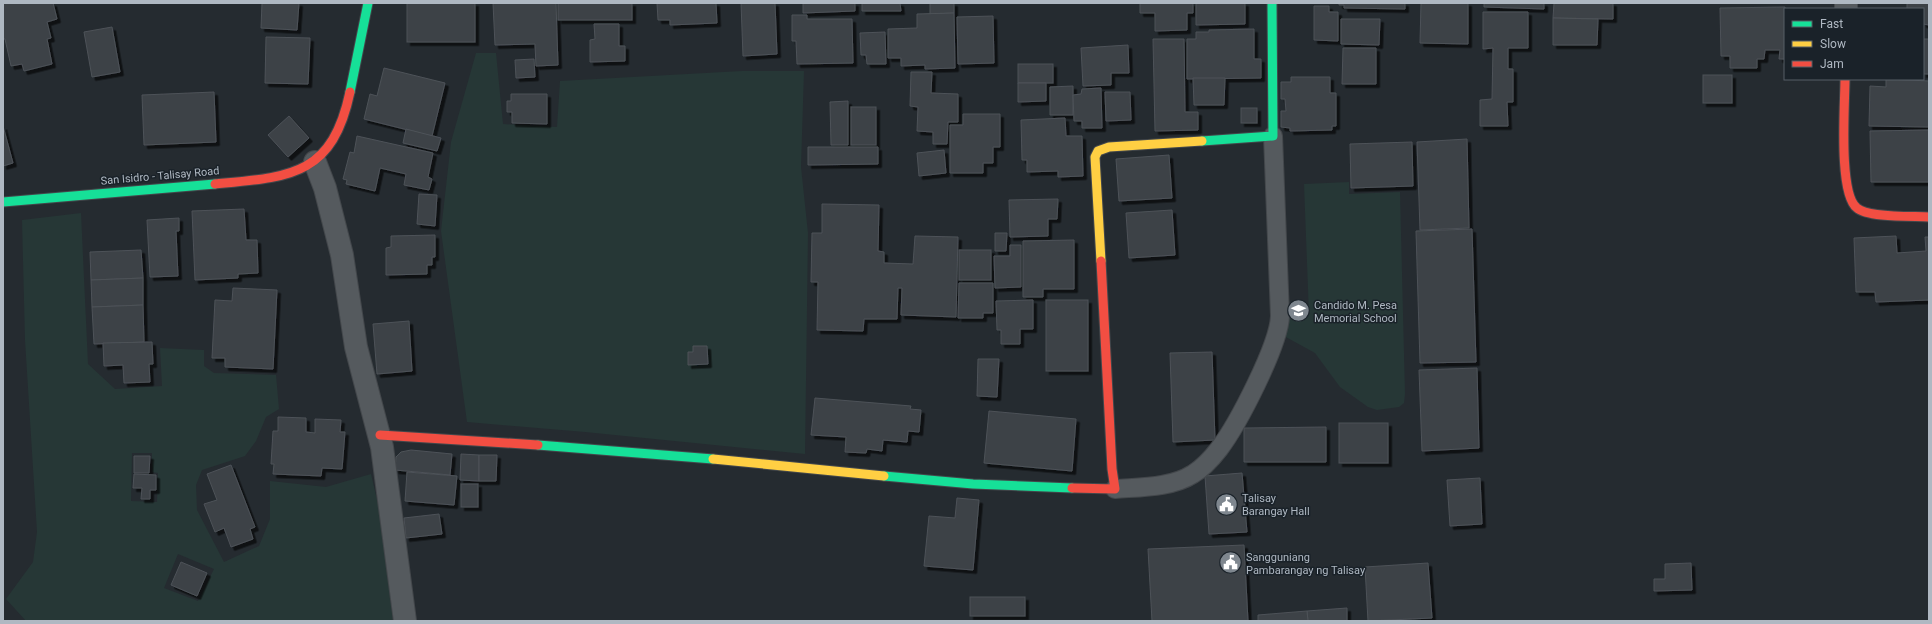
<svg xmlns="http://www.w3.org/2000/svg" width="1932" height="624" font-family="Roboto,sans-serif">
<defs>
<filter id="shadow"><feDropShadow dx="3.5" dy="3.5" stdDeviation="0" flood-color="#0009"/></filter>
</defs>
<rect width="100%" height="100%" fill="#252b30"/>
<g fill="#263736" fill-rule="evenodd">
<polygon points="476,53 496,53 503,124 557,127 560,81 742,71 804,71 801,167 808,233 805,454 585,432 467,422 441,231 451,142"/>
<polygon points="1349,182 1349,194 1400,192 1405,394 1404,403 1399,407 1377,410 1368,407 1340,387 1315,353 1284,336 1287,316 1309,315 1304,184"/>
<path d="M81,213L88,364L115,389L162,386L160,348L204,350V366L214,373L276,375L279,409L266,417L256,441L245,456L202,470L196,485L197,510L224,562L259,546L270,519V481L326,487L371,474L379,508L393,621H26L6,599L33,562L37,532L25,340L22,220ZM132,453H152V472L158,473L157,502L131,501ZM178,554L214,569L198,601L164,588Z"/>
</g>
<g fill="#3d4247" stroke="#4d5258" filter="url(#shadow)">
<polygon points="3,3 53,3 57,19 47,22 51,38 47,39 52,64 24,71 22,64 11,66 5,39 3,39"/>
<polygon points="262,3 299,3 297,30 261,28"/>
<rect x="407" y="3" width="68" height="39"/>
<polygon points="493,3 556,3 558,65 536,66 535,44 495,45"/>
<rect x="558" y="3" width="74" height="17"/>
<polygon points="657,3 716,3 717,23 670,25 670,20 658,20"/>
<polygon points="741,3 775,3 777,54 743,56"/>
<polygon points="803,3 855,3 855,11 803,13"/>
<polygon points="862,3 900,3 901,11 862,11"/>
<polygon points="930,3 954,3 954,13 930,14"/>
<polygon points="1140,3 1193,3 1193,13 1187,13 1187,30 1155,31 1155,13 1140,13"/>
<polygon points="1196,3 1245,3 1245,24 1196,25"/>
<polygon points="1339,3 1405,3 1405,9 1344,8 1344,5 1339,5"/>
<polygon points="1421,3 1468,3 1468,44 1420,43"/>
<polygon points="1484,3 1544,3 1544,9 1484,7"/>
<polygon points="1554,3 1613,3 1613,19 1553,18"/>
<polygon points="1907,3 1929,3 1929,25 1923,24 1923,9 1907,9"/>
<polygon points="1314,6 1329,6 1329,12 1338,12 1338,41 1314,40"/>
<polygon points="1785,7 1785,59 1779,59 1780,50 1765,50 1764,59 1757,59 1757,68 1730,68 1730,56 1721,56 1720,8"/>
<polygon points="1483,12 1528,12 1528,48 1508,48 1508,69 1513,69 1513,102 1507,102 1508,126 1480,126 1480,100 1492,99 1493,48 1483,49"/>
<polygon points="954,13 955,68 925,69 925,65 901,66 901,58 888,58 888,29 917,28 917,14"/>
<polygon points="792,15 807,15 807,19 852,19 853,63 797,64 796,41 792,41"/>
<polygon points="993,16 994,63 958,64 957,17"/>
<polygon points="1553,18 1598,19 1597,45 1553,45"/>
<polygon points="1341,19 1380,19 1379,45 1341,44"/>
<polygon points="594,24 619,24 619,46 625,46 625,61 590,62 590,40 595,39"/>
<polygon points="112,27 120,72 92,77 84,32"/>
<polygon points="1254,29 1254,59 1261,59 1261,78 1187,79 1187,39 1196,39 1196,32 1209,32 1209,30"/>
<polygon points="885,32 886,64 867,64 866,55 861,55 860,33"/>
<polygon points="266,37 310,38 308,84 265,83"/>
<polygon points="1153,39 1184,39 1185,112 1198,112 1198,130 1155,131"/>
<rect x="1923" y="39" width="6" height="35"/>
<polygon points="1128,45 1129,73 1111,73 1111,85 1083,86 1081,48"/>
<polygon points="1343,48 1376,48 1376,84 1342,84"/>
<polygon points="534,59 535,77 516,78 515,60"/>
<rect x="1018" y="64" width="35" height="19"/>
<polygon points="384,68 445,83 432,136 364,119 370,94 377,96"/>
<polygon points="911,72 932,72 931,93 958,94 958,122 948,122 947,144 933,144 933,132 917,131 918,107 910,106"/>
<rect x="1703" y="75" width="29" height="28"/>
<polygon points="1291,77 1330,77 1330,93 1336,93 1336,126 1332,126 1332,130 1290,131 1290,128 1281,127 1281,111 1286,111 1285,99 1281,99 1281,82 1291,82"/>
<polygon points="1193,78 1225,78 1224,105 1194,105"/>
<polygon points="1886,79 1929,81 1929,127 1869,126 1870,86 1886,87"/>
<polygon points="1018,83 1046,83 1046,101 1018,102"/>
<polygon points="1073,86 1073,115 1050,115 1050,87"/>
<polygon points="1101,88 1102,128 1082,128 1082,121 1074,121 1073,95 1081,94 1082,89"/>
<polygon points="214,92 216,142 144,145 142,95"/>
<polygon points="1105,92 1130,92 1131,120 1106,121"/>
<polygon points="511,94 547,94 547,124 512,123 512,112 507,112 507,101 511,101"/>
<polygon points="848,101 848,145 831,145 830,102"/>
<rect x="851" y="107" width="25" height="38"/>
<rect x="1241" y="108" width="16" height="15"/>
<polygon points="963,114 1000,114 1000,147 993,147 993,163 983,163 983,173 950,173 950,125 963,125"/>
<polygon points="289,116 309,138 288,157 268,135"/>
<polygon points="1065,118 1066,136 1082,136 1083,176 1058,177 1058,171 1027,172 1027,160 1022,160 1021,120"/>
<polygon points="3,126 13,163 3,166"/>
<polygon points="406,129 441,138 437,151 403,143"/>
<polygon points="1929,130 1929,182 1871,182 1870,131"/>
<polygon points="357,136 433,153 428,177 432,179 429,190 404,185 406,174 380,168 375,191 346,184 347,180 343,179 350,152 354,153"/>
<polygon points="1467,139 1469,228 1420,230 1417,142"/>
<polygon points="1412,142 1413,186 1351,188 1350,144"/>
<polygon points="808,147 878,147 878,164 808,165"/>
<polygon points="944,150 946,173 919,176 917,153"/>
<polygon points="1169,155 1172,198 1119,201 1116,159"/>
<polygon points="419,194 437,195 435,226 417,224"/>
<polygon points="1058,199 1057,219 1048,219 1048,236 1010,237 1009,200"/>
<polygon points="822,204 879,205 878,251 884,252 884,263 913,264 915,236 958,237 956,317 901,315 902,288 898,288 897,319 864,319 863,331 817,330 818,282 811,282 812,233 822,233"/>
<polygon points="244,209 246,240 257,240 258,273 238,274 238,278 195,280 192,211"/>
<polygon points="1172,210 1175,255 1129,258 1126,213"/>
<polygon points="179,218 179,231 176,231 178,276 150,277 147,220"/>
<polygon points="1472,229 1476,362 1420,363 1416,231"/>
<polygon points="995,233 1007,233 1006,251 995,251"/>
<polygon points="435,235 435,257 432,257 432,265 427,265 427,274 386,275 386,248 391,247 391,236"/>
<polygon points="1896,236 1897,253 1926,251 1925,237 1929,237 1929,300 1876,302 1875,292 1856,292 1854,238"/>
<polygon points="1074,240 1074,289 1043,289 1043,297 1023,297 1023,241"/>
<polygon points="1010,245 1021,245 1021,287 995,288 994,256 1010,256"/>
<polygon points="141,250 143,278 91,280 90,252"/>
<rect x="959" y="250" width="32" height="30"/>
<polygon points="143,278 143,305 92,307 91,280"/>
<polygon points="959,283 993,283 993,313 983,313 983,318 958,318"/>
<polygon points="233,288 277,290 273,369 225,367 225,358 212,358 215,300 232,301"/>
<polygon points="1033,300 1033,329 1020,329 1020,344 1001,344 1001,330 997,330 996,301"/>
<rect x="1046" y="300" width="42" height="71"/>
<polygon points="143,305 144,342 94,344 92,307"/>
<polygon points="409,321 412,371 377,374 373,324"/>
<polygon points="152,342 153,364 149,364 150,382 124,383 123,365 104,366 103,343"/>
<polygon points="693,346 707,346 708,364 688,365 688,352 693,352"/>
<polygon points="1212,352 1215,440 1173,442 1170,353"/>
<polygon points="978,359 999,359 997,397 977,396"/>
<polygon points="1477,368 1479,448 1422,451 1419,370"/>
<polygon points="815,398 911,406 910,409 921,410 919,432 908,431 907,442 883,440 882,451 867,449 866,453 845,452 846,437 811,435"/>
<polygon points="989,411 1076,419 1072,471 984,463"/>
<polygon points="278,417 306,418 306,432 315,433 315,419 341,420 340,432 345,432 342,469 322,468 321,476 273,474 274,464 271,464 273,431 278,431"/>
<rect x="1339" y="423" width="49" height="40"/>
<polygon points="1326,427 1326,462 1244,462 1244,428"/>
<polygon points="411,450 452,454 450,475 395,470 396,457 401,452"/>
<polygon points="461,454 479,455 479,481 460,480"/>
<polygon points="479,455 497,455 496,481 479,481"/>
<polygon points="134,456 150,456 149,473 134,473"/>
<polygon points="231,465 255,527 250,529 253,539 231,547 224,528 215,532 204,504 217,500 207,474"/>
<polygon points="407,472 457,476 454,505 405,501"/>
<polygon points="1242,473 1247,532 1209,534 1205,476"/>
<polygon points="134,474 156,475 156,490 150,490 150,499 141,499 142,488 133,488"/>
<polygon points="1480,478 1482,524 1450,526 1447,480"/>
<rect x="461" y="484" width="17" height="23"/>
<polygon points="957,498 979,500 973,570 924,566 929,516 955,518"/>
<polygon points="439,514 442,534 406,538 404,518"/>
<polygon points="1244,545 1248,621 1152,621 1148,549"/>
<polygon points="181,562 207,573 197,596 171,585"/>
<polygon points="1428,563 1432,618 1368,621 1365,567"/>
<polygon points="1691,563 1692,590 1654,591 1654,579 1665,579 1665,564"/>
<rect x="970" y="597" width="55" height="19"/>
<polygon points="1347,608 1347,621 1308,621 1307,611"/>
<polygon points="1307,611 1308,621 1258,621 1258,615"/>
</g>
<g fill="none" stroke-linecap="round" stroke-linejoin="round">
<defs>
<path id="lane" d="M1115,489C1140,487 1171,488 1193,474C1203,468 1212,458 1219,449C1238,424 1279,345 1280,316L1273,136"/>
<g id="street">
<polyline points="1846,9 1846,3"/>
<polyline points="315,162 325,188 342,255 356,347 382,447 405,621"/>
</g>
<g id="fast">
<polyline points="350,92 368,3"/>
<polyline points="1202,141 1273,136 1272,3"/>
<polyline points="3,202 215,184"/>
<polyline points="538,445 713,459"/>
<polyline points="884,476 973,484 1072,488"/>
</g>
<g id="slow">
<polyline points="1101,261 1095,157 1098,151 1109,147 1202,141"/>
<polyline points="713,459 884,476"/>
</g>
<g id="jam">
<path d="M1845,79C1845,103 1838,194 1857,208C1868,218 1913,216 1929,217"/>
<path d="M215,184C289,177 332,177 350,92"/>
<polyline points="380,435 538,445"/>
<polyline points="1072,488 1115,489 1112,469 1101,261"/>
</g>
</defs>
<use href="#lane" stroke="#43474b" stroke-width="20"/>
<use href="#street" stroke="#43474b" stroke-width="24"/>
<use href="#fast" stroke="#43474b" stroke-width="11"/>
<use href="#slow" stroke="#43474b" stroke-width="11"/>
<use href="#jam" stroke="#43474b" stroke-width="11"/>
<use href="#lane" stroke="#555a5e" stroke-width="18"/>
<use href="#street" stroke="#555a5e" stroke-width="22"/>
<use href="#fast" stroke="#16e098" stroke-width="9"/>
<use href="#slow" stroke="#ffcf43" stroke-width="9"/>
<use href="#jam" stroke="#f24e42" stroke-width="9"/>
</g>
<defs>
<symbol id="school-disc" viewBox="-11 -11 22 22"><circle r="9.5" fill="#7f878f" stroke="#1a2229"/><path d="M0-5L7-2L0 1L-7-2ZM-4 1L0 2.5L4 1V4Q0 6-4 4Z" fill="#fff"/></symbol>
<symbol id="civic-disc" viewBox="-11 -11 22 22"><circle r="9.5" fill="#7f878f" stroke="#1a2229"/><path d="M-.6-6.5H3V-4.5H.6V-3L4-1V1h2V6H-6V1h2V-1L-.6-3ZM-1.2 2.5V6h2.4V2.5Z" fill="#fff"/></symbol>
</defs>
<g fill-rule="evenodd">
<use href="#school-disc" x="1286" y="298" width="25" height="25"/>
<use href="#civic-disc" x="1214" y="492" width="25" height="25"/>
<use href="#civic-disc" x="1218" y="550" width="25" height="25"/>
</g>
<g text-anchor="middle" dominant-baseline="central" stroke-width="3" stroke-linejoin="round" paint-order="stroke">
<g font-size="11" fill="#afb8c2" stroke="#1a2229">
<text transform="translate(160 176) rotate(-5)">San Isidro - Talisay Road</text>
</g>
<g font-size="11" fill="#afb8c2" stroke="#1a2229" text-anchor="start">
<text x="1314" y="305">Candido M. Pesa<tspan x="1314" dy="13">Memorial School</tspan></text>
<text x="1242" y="498">Talisay<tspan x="1242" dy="13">Barangay Hall</tspan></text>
<text x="1246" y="557">Sangguniang<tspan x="1246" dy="13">Pambarangay ng Talisay</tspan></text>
</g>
</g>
<rect width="1932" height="624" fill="none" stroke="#afb8c2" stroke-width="8"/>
<rect x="1784" y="8" width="140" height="72" fill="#1a2229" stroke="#565e66"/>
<rect x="1792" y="21" width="20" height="6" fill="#16e098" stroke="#565e66"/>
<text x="1820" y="28" font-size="12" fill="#afb8c2">Fast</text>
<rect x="1792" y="41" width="20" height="6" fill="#ffcf43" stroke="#565e66"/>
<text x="1820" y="48" font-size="12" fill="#afb8c2">Slow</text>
<rect x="1792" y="61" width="20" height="6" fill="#f24e42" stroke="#565e66"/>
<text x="1820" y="68" font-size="12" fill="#afb8c2">Jam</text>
</svg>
